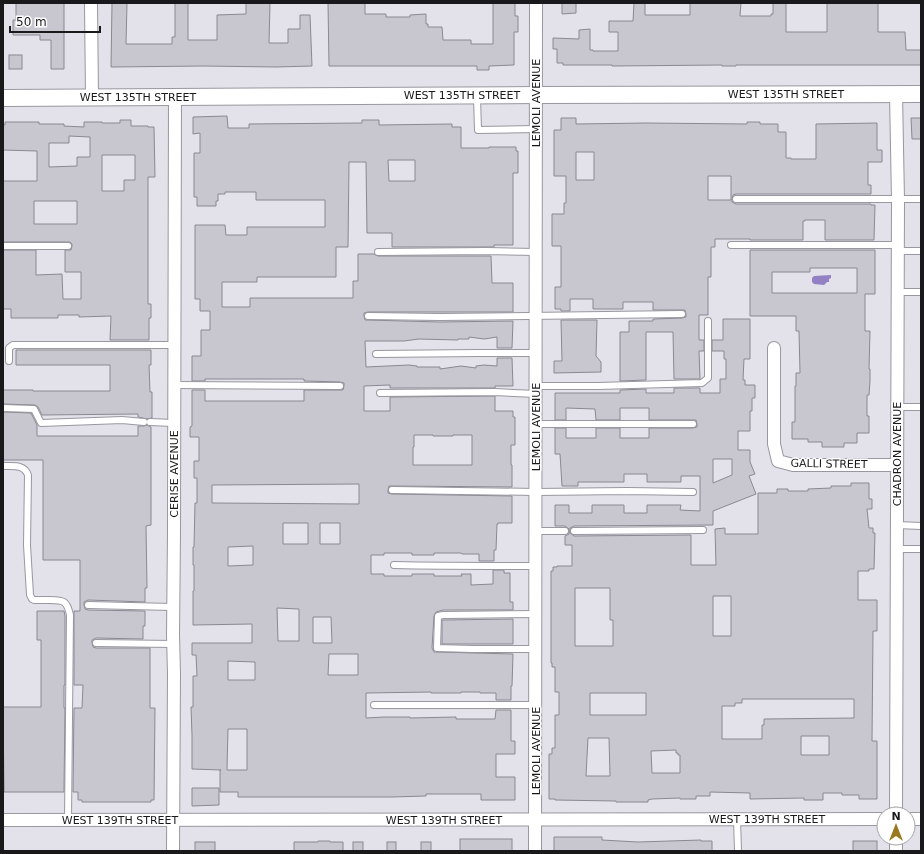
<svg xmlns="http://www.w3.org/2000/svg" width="924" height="854" font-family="'DejaVu Sans',sans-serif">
<rect width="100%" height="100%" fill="#e3e1ea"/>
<polygon fill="#9281c4" points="831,275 831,278 829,279 829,282 827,282 824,285 814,284 812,282 812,278 814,276"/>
<g fill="#c8c6cf" stroke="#8a8891" fill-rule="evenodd">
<polygon points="16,3 64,3 64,69 51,69 51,40 40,40 40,35 13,35 13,20 16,20"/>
<polygon points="112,3 127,3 126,44 172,44 172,37 175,37 175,3 188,3 188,40 217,40 217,15 246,14 246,3 270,3 269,43 288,43 288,29 300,29 300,15 310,15 312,66 276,67 203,66 111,67"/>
<polygon points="328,3 365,3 365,14 386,14 386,17 410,17 410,15 426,14 426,24 428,24 428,27 442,27 443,40 471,40 471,44 493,44 493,3 515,3 515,16 518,16 518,32 514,32 514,65 489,66 489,70 477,70 477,66 329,66"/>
<polygon points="562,3 576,3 576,13 562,14"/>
<polygon points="634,3 645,3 645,15 690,15 690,3 741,3 740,16 771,16 771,14 773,14 773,3 786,3 786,32 827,32 827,3 878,3 878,32 905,32 906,50 921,50 921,65 736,65 736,66 722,66 722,65 612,66 612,65 563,65 563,63 557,63 557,49 553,49 553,38 579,39 579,30 590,29 590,50 593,50 593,51 618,51 618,32 609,32 609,21 633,21"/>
<rect x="9" y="55" width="13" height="14"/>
<path d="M227,116L228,128H249V124L362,123V120H379V125L452,124V127H461V148H489V147H516V151H518V173H513V245H494V247H392V233H367L366,162H349L348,247H336V277H257V282H222V307H250V298H353V281H358V254H374L378,256H491L492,283H513V312H368L364,313V316L365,320H368L440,322L513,321L512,348H497V337L484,339L469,337V339H458V340L419,339L404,341H365L366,367L409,365L417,366V367H440V369L461,366L476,368V366L484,365L497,366V358H512L513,386H495V388H390V385L364,386V411H390V397L495,396V411H513V417H515V445H511V465H512V487L392,486H389L388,490V493L392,494L512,496V523H498V524H497L496,550H494V561H479V554H462L461,553H434V555H412V553H384V555H371V574H384V576H412V574H434V576H462L461,574H471V585L493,584V570H504V573H510V602H513V610H443L436,612L434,616L432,648L434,652H437L513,654L512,686H511V700H496V693H480V692H461V693H431V692L366,693V718L384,717H410V718L456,717V719H495L496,710H511V741H515V754H496V777H515V800H481V794H426V796L392,797H238V792H220V770H221L192,769V735L191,707H193V676H197L196,655H192V643H252V624L193,625V591H194V565H193V547H194L195,503H197V478H194V461H199V437H190V427L192,426V390H205V401H304V390H343L344,386V383L340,382L304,381V379H205V381H192V356H201V330H210V311H200V299H195V225H225L226,235H247V227H325V200H256V192H225V194H218V201H216V206H197V197H194V153H200V133L193,134V117ZM388,160H415V181H389ZM414,435H433V436H453V435H472V465H413V447H414ZM359,484V504L212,503V485ZM283,523H308V544H283ZM320,523H340V544H320ZM253,546V565L228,566V547ZM277,608L299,609V641H278ZM313,617H331L332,643H313ZM329,654H358V675H328ZM228,661L255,662V680H228ZM228,729H247V770H227Z"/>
<path d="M561,118H576V124L646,123L747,124V122H760V124H778V132H786V158H791V159H816V124L877,123V150H882V162H868V185H871V194H736L733,195L732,199V202L736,204H871V205H875L874,240H825V220H805V221H803V240H750V239H715V247H711V277H708V315H699V340H704V351H699L700,379H674L673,332H646V380L620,381V332H629V321H653V319L682,318L686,317V314L685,310H653V302H623V309H593V299H570V311H561V309H555V287H561V246H552V214H564V203H566V176H554V130H561ZM576,152H594V180H576ZM708,176H731V200H708Z"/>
<polygon points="911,118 921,118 921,139 912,139"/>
<path d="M120,120H131V126H148V127H154L155,177H148V304H151V318H149V340H110L111,316L79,317V315H58V318H11V309H3V250H36V275L62,274L63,299H81V272H65V250H71L72,246V244L70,242H3V181H37V151L3,150V125H5V122H39V124H64V126L84,127V122H102V123H120ZM69,136L90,137V157H77V166L49,167V143H69ZM102,155H135V180H124V191H102ZM34,201H77V224H34Z"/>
<path d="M750,250H875V294H865V331H870L869,369H870V381L869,395H867V416H869V433H857V443H844V447H822V442H808V439H792V422H795V386H796V373H800L799,331H796V316H750ZM810,268H857V293H772V272H810Z"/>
<path d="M723,319H750V359H744L743,380H745V385H755V398H752V411H750V431H738V450H750V462L755,474L749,476L756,494L713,511V525L574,526L570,528V533L574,536L691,535V565H716L715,529L725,528V534H758V493H777V489H788V491H808V489L831,488V486H851V483H869V499H872V509H867L869,528H873V533H875L874,569H869V571H858V600H877V631H873L872,741H877V799H859V795H842V793H823V800H804V798L750,799V793L710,792V796H696V799H680V798L652,799L648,800V802H616V801L555,800V799H549V754H552V748H555V715H559V692H555V667H552V663H551V571H553V567H557V566H572V545H565V536L569,534V529L565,526H555V505H569V513H592V505H624V513H647V505H681L680,510L700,511V476H681V482H647V474H624V482H578V486H562L560,454H555V428H566V438H596V428H620V438H649V428H693L697,427V424L696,420H649V408H620V420H596L595,409L566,408V420H555V393H620V390L646,389V393H674V388H700V393H720V379H726V359H724V351H712V340H723ZM713,459H732V475L713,483ZM575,588H610V620H613V646H575ZM713,596H731V636H713ZM590,693H646V715H590ZM742,699H854V718L764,719V725H762V739H722V706H735V703H742ZM801,736H829V755H801ZM588,738H609L610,776H586ZM676,750V753H678V755H680V773H652L651,751Z"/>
<polygon points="561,320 597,320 596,356 601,362 601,372 554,373 554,361 562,361"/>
<polygon points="16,350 151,350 151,365 149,365 150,392 152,392 152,418 147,419 138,417 138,414 42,415 38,407 35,405 3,404 3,390 33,390 33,391 110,391 110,365 16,365"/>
<polygon points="3,412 31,413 37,425 37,436 138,436 138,426 144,426 147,425 151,427 151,525 146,526 147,588 145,588 145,602 88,600 84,602 84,605 85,609 88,610 145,611 145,626 143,626 143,639 96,638 92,640 92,643 93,647 96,648 150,648 150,708 155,708 154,800 151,800 151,802 82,802 82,800 78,800 78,792 73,792 74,708 82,708 83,685 74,685 74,611 80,611 80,560 43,560 43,460 3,460"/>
<polygon points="37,611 64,611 65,616 65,685 64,685 64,708 65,708 64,792 4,792 3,707 41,707 41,640 37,640"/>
<polygon points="513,619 513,644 442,644 442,620"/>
<polygon points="192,788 219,788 219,805 192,806"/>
<polygon points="554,837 602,837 602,840 638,842 701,840 701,841 712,841 712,851 554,851"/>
<rect x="460" y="839" width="52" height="12"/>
<polygon points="318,841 330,841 330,842 343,842 343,851 294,851 294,842 318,842"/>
<rect x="853" y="841" width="24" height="10"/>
<rect x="195" y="842" width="20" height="9"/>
<rect x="353" y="842" width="10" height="9"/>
<rect x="387" y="842" width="9" height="9"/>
<rect x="421" y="842" width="10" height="9"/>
</g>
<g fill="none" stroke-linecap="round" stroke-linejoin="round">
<defs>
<g id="service">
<polyline points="477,97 478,130 536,129"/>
<polyline points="736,199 921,199"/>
<polyline points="731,245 898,245"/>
<polyline points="3,246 68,246"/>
<polyline points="898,251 921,251"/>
<polyline points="378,252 486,251 536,252"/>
<polyline points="898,292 921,292"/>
<polyline points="368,316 440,317 682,314"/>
<polyline points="376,354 478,353 536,353"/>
<polyline points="9,361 9,348 13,345 175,345"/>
<polyline points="175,385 340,386"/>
<polyline points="536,386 598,386 702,383 708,378 708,321"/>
<polyline points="380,393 495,392 536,394"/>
<polyline points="897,407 921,407"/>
<polyline points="3,408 34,409 41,423 122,420 144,422"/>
<polyline points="150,422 174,423"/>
<polyline points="536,424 693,424"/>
<path d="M3,466C13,466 24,464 28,475L27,545L30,595L32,599L34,600C39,600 45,600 50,600C64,600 67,601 70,615L68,820"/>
<polyline points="392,490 536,492 627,491 693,492"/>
<polyline points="897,525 921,526"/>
<polyline points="536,531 565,531"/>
<polyline points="574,531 703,530"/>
<polyline points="897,549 921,549"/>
<path d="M394,565C442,566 489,566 536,566"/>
<polyline points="88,605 173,607"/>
<polyline points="536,614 443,615 438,616 437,648 473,649 536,649"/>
<polyline points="96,643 173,644"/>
<polyline points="374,705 536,705"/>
<polyline points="737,819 738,851"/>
</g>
<g id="minor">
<polyline points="91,3 92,98"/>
<polyline points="896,94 898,200 896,814"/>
<polyline points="774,348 774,444 778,461 793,465 897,465"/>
<polyline points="908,819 921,819"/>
<polyline points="3,820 884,819"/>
<polyline points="173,851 174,674 173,635 174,533 175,97"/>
<polyline points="535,851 536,3"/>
<polyline points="896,851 896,838"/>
</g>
<polyline id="tertiary" points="3,98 536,95 921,94"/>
</defs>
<use href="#service" stroke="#99979f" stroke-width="8"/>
<use href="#minor" stroke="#99979f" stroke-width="14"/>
<use href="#tertiary" stroke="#99979f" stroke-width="18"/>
<use href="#service" stroke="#fff" stroke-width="6"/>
<use href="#minor" stroke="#fff" stroke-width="12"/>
<use href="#tertiary" stroke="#fff" stroke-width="16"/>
</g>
<g text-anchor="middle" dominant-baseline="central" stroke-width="3" stroke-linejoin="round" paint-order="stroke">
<g font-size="11" fill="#19191c" stroke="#fff">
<text x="786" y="94">WEST 135TH STREET</text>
<text x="462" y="95">WEST 135TH STREET</text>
<text x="138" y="97">WEST 135TH STREET</text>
<text transform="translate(536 103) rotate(-90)">LEMOLI AVENUE</text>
<text transform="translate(536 427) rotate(-90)">LEMOLI AVENUE</text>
<text transform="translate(897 454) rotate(-90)">CHADRON AVENUE</text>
<text transform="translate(829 464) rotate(1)">GALLI STREET</text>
<text transform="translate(174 474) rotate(-90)">CERISE AVENUE</text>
<text transform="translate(536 751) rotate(-90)">LEMOLI AVENUE</text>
<text x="767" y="819">WEST 139TH STREET</text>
<text x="120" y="820">WEST 139TH STREET</text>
<text x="444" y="820">WEST 139TH STREET</text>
</g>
</g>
<rect width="924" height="854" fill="none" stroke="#19191c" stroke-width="8"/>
<g transform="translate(896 826)"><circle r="19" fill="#ffffff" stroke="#a3a3a4"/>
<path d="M0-3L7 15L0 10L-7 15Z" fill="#987821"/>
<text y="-6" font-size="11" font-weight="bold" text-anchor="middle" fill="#19191c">N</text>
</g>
<path d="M10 26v6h90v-6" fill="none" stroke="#19191c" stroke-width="2"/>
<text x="16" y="26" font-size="12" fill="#19191c" stroke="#ffffff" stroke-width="3" paint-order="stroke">50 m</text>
</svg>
